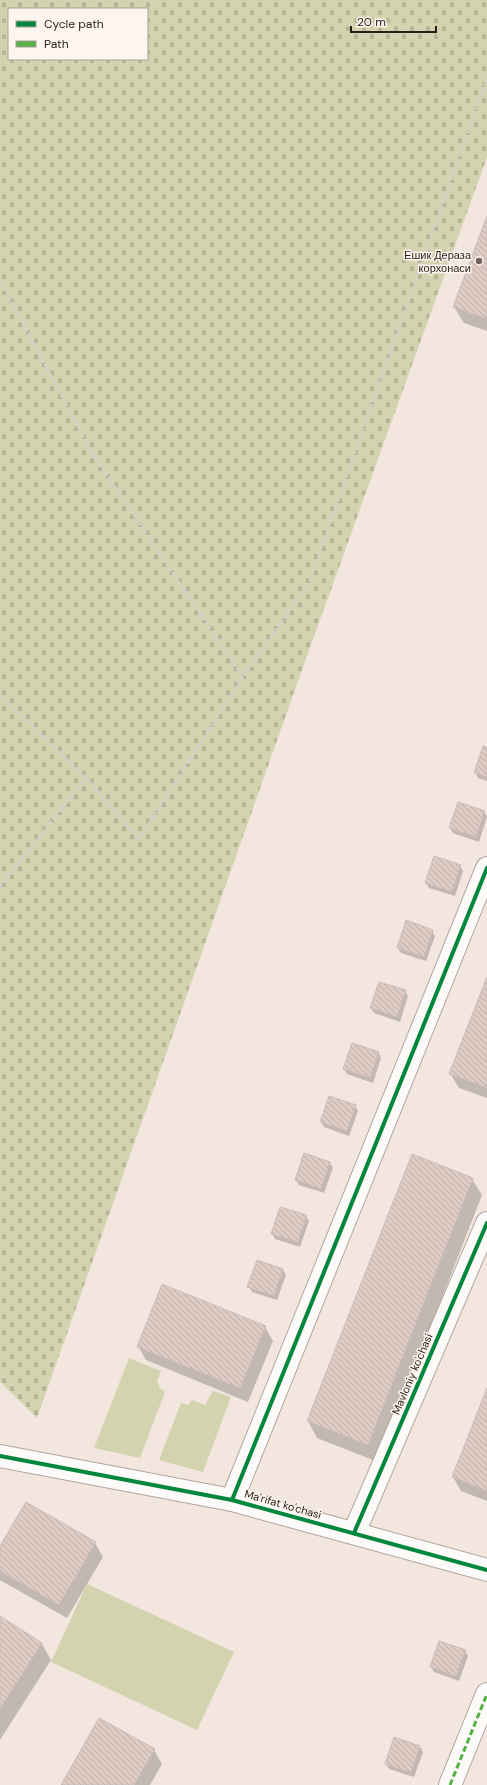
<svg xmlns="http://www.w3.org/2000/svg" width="487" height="1785" font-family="'DM Sans',sans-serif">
<defs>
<pattern id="cemetery-stones" width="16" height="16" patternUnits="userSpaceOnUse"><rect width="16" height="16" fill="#d4d3af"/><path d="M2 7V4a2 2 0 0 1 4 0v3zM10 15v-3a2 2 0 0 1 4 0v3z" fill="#b6b596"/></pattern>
<pattern id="building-back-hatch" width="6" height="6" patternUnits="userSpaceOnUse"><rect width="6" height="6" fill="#decbc4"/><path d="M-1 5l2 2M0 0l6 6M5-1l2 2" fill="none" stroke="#bfaea8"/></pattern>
</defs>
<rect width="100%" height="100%" fill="#f3e6de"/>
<g fill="#d4d3af">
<polygon points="129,1358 161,1371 157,1381 160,1388 165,1392 140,1458 94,1448"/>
<polygon points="213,1391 231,1397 203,1472 159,1460 181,1403 188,1405 192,1400 205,1405"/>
<polygon points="87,1584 234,1652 197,1730 51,1662"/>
</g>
<path fill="url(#cemetery-stones)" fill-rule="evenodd" d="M0,0H487V157L303,667L37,1418L0,1382ZM9,9H147V59H9Z"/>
<g fill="#0003">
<polygon points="487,219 487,331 464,323 454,307"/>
<polygon points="487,748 487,781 478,778 475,772"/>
<polygon points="484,811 487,817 479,842 453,833 450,828"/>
<polygon points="460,866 463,871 455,896 429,888 426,883"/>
<polygon points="432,931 435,936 426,961 401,953 398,948"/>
<polygon points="487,980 487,1098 459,1088 450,1073"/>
<polygon points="405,991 408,996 400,1022 374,1013 371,1008"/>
<polygon points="378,1052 381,1058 373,1083 347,1074 344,1069"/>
<polygon points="329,1097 355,1106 358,1111 349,1136 324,1127 321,1122"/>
<polygon points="412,1156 472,1179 482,1195 378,1462 317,1438 308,1421"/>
<polygon points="330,1163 333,1168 324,1193 299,1185 296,1180"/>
<polygon points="306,1216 309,1221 300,1247 275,1239 272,1233"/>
<polygon points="283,1270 286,1275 277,1300 252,1292 249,1287"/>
<polygon points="265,1327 273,1341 248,1402 146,1360 138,1346"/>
<polygon points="487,1391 487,1501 461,1491 453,1477"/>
<polygon points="95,1543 103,1557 67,1618 0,1580 0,1548"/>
<polygon points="0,1617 42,1644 51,1660 0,1740"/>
<polygon points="440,1642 465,1651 468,1656 459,1681 434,1672 431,1667"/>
<polygon points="420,1747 423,1752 414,1777 389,1769 386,1764"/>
<polygon points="154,1750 162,1764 150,1785 63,1785"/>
</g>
<g fill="url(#building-back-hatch)" stroke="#cabcb7">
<polygon points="487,216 487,319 453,307"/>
<polygon points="483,746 487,747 487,777 474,773"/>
<polygon points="458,802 485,811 476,837 449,828"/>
<polygon points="434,856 461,865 452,892 425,883"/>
<polygon points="406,920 433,930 424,957 397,948"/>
<polygon points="487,977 487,1088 449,1074"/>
<polygon points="379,982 406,990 397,1017 370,1008"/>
<polygon points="352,1043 379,1052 370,1078 343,1069"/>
<polygon points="329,1096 356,1105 347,1131 320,1122"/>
<polygon points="304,1153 330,1162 321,1189 295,1180"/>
<polygon points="412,1154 473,1178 368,1445 307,1421"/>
<polygon points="280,1207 307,1215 298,1242 271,1234"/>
<polygon points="257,1260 283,1269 274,1296 247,1287"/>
<polygon points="162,1284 266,1326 240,1388 137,1347"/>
<polygon points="487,1388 487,1491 452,1477"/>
<polygon points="26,1502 96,1542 59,1605 0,1571 0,1546"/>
<polygon points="0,1616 42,1643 0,1709"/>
<polygon points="439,1641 466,1650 456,1676 430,1667"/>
<polygon points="99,1718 155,1749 134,1785 61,1785"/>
<polygon points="394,1737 420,1746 411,1773 385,1764"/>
</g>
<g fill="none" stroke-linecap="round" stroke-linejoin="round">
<defs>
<g id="street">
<polyline points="0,1456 232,1500 487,1570"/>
<polyline points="232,1500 487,868"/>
<polyline points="354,1533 487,1223"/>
<polyline points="450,1785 487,1694"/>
</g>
</defs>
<use href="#street" stroke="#b1a59e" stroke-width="24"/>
<g stroke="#d4d0ce" stroke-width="2.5" stroke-dasharray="3 2" stroke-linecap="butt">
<polyline points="0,280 92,453 243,677"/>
<polyline points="0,695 86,778 0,887"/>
<polyline points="86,778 139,839 243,677 309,583 487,78"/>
</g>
<use href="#street" stroke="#fdfbfa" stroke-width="22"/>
<polyline stroke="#56b144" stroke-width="3" stroke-dasharray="6 3" stroke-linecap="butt" points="450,1785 487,1694"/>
<defs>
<g id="cycleway">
<polyline points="0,1456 232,1500 487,1570"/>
<polyline points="232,1500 487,868"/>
<polyline points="354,1533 487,1223"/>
</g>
</defs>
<use href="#cycleway" stroke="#fdf5f0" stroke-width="6"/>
<use href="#cycleway" stroke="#00873e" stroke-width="4"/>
</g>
<circle fill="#70635b" stroke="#fdf5f0" stroke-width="1.5" cx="479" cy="261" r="4"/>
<g text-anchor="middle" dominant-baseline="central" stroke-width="3" stroke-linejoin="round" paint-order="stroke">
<g font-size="11" fill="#2a1d14" stroke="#fdf5f0" text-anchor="end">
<text x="471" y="255">Ешик Дераза<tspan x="471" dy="13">корхонаси</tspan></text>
</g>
<g font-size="11" fill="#2a1d14" stroke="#fdf5f0">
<text transform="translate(412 1374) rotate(-67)">Mavloniy ko'chasi</text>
<text transform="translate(283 1504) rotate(16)">Ma'rifat ko'chasi</text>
</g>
</g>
<rect x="8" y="8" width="140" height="52" fill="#fdf5f0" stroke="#a99f98"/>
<rect x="16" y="21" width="20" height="6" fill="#00873e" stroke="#a99f98"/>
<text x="44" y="28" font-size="12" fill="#2a1d14">Cycle path</text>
<rect x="16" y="41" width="20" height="6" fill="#56b144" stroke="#a99f98"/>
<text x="44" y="48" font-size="12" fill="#2a1d14">Path</text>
<path d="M351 26v6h85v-6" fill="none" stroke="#2a1d14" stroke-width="2"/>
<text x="357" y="26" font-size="12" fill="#2a1d14" stroke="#fdf5f0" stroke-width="3" paint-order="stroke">20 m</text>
</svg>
